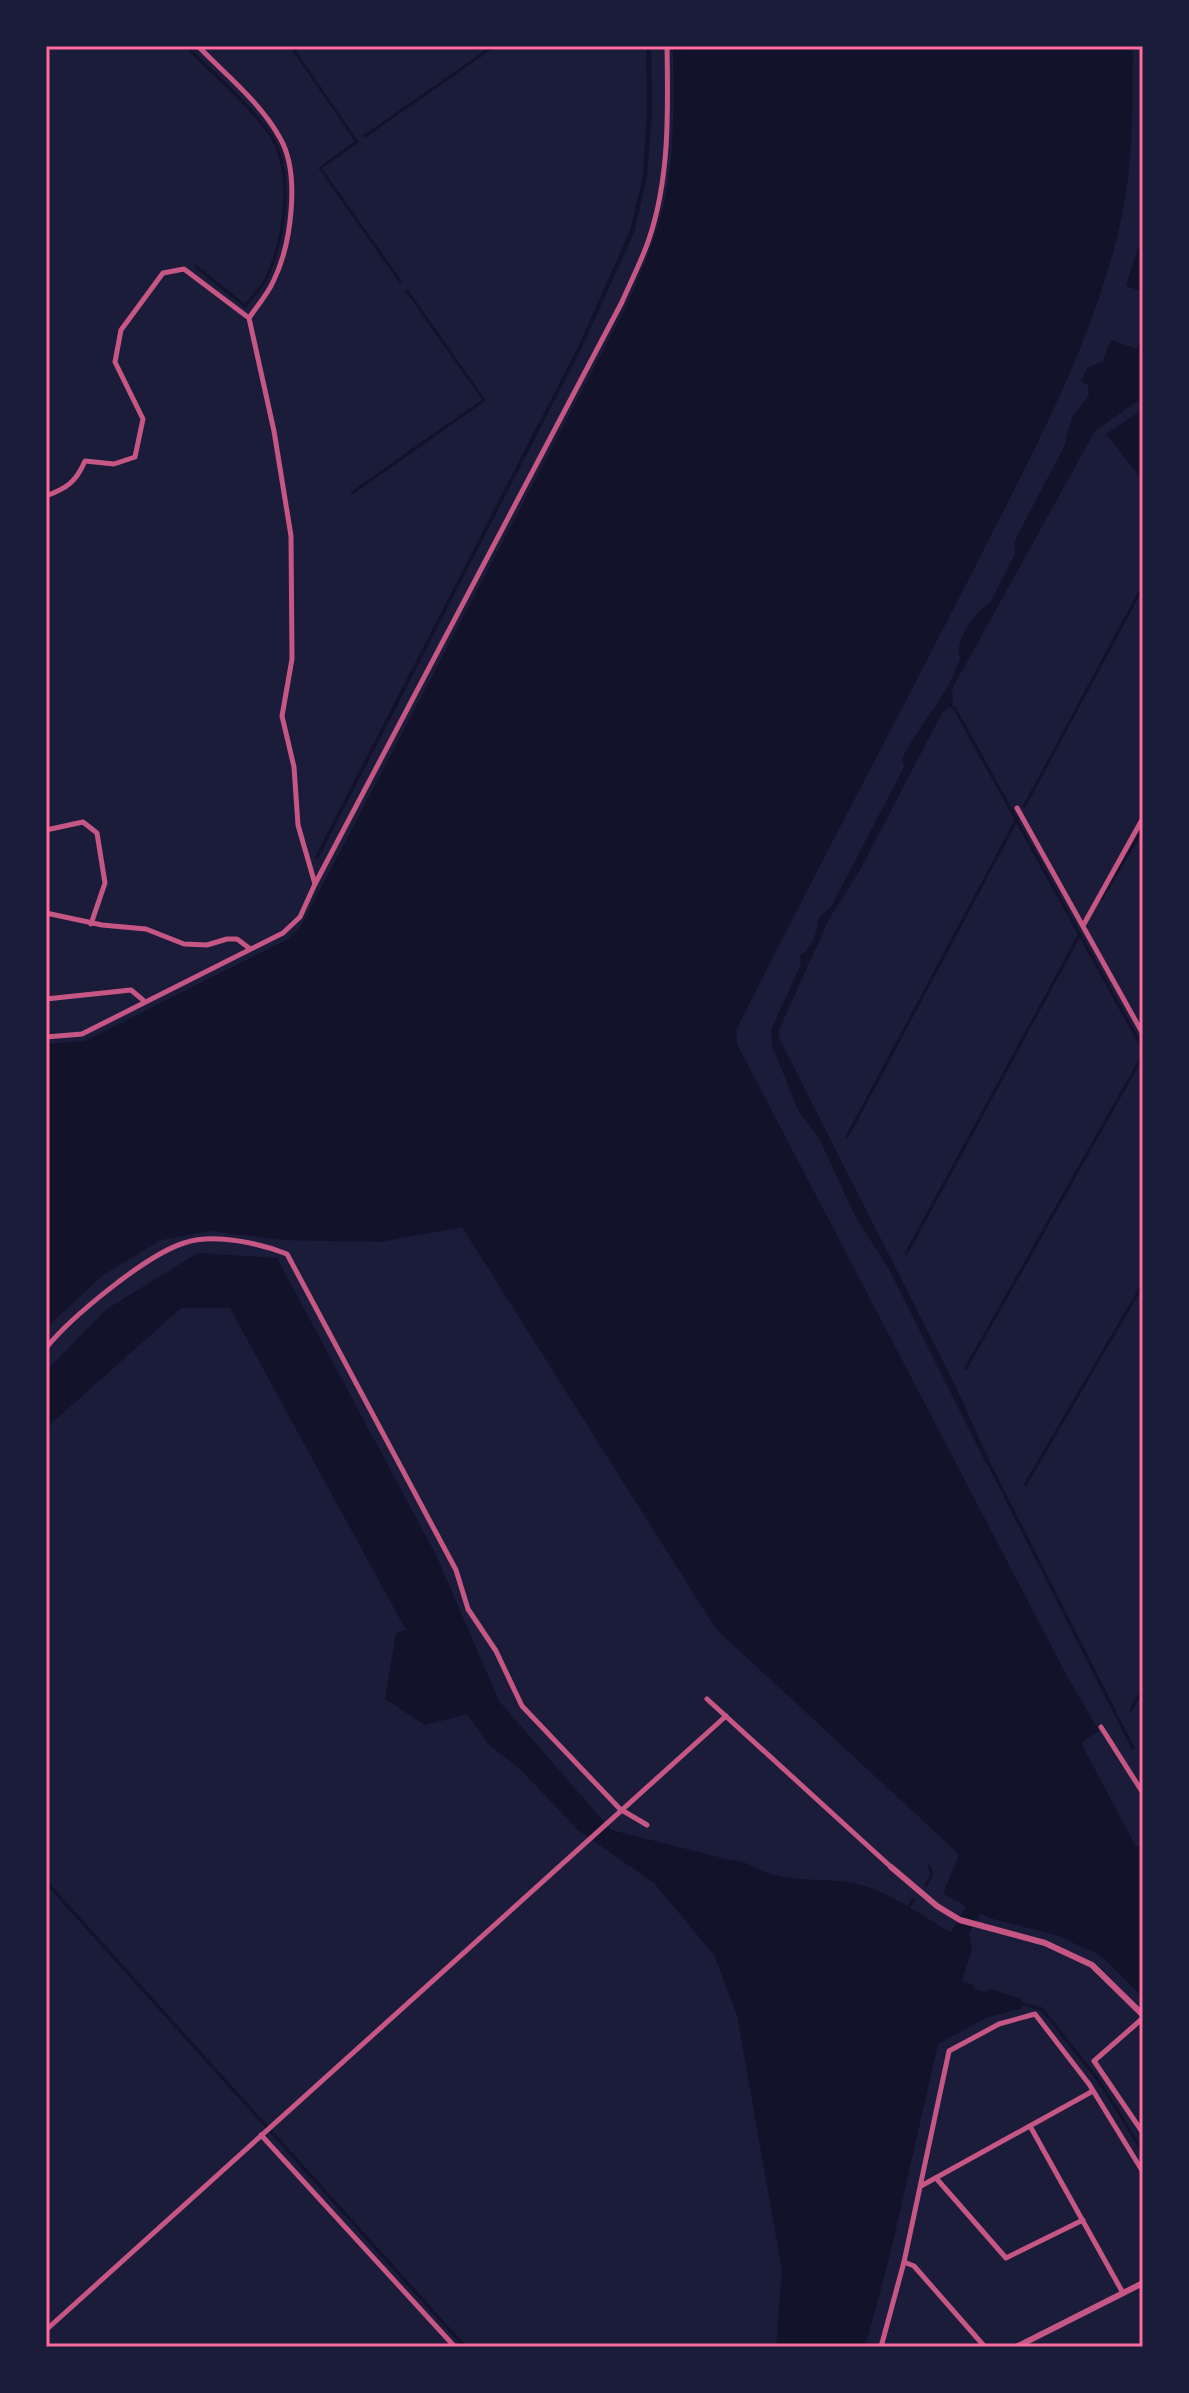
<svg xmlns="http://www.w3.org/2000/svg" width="1189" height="2393" font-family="'Roboto Condensed',sans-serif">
<rect width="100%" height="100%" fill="#1b1b3a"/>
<g fill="#12122b">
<polygon points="646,46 651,46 652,111 647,177 634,233 581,349 318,859 315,857 578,347 630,231 643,176 647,111"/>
<path d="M673,46H1133C1132,102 1134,161 1122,215C1096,339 1031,455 975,567C896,721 814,875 736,1030L737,1044L1067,1676L1099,1731L1081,1743L1135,1845L1143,1849V1998L1100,1955L1056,1935L990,1918L943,1894L959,1854L716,1629L462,1227L381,1242L282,1240L210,1231L161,1240L103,1275L46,1328V1044L85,1041L288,939L301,926L627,305C644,265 662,225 668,182C675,137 673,91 673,46Z"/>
<polygon points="1138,247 1143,248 1143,292 1126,286"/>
<path d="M1143,335V397L1095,431L952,689L953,704L942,713L860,870L829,919L779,1030V1038L955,1385L990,1463L987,1465L889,1269L855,1216L820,1140L798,1110L772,1045L771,1030L801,964L800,956C813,946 817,934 818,918L831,907L904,767L902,759C917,728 950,692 959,661C962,650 957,659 959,648C960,635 979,607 990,603L1015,554L1014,542L1064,447L1072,417L1089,395L1088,385L1081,381L1087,368L1102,362L1111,340L1137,349Z"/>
<polygon points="1143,409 1143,481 1106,434"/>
<path d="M198,1253L277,1258L436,1555L499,1701L611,1830L730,1860C748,1861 755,1869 771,1874C797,1882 825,1878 852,1883C885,1888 922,1916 952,1933L954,1929L969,1933L972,1949L962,1981L974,1985V1989L985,1992L991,1989L1021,1999L1022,2008L986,2018L938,2044L889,2259L865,2347H776L782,2271L737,2015L714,1955L654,1883L578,1830L518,1767L488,1744L467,1714L425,1725L385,1699L396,1633L406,1630L230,1308H181L46,1428V1371L107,1309Z"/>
</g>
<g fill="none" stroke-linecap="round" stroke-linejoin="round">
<g stroke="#12122b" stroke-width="3">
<path d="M186,46C212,73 244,99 267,130C296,168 285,237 267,277C262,288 252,297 245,306L195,266"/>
<polyline points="291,46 357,142 320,168 400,281"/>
<polyline points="365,136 494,46"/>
<polyline points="352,493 484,400 407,291"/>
<polyline points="949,705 955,709 1143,1049"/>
<polyline points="1024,807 1143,586"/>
<polyline points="1101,899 1143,829"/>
<polyline points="847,1137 1017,819"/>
<polyline points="906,1254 1080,934"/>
<polyline points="966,1368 1143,1055"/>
<polyline points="987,1460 1133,1748"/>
<polyline points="1025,1485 1143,1284"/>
<polyline points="1131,1710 1143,1689"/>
<polyline points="1141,1760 1143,1763"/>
<polyline points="46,1882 465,2347"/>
<polyline points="926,1885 932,1874 929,1866"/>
<polyline points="906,1912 913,1900"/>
<polyline points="1018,2003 1042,2009 1099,2081 1143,2152"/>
</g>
<polyline stroke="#12122b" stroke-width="16" points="952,1947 984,1891"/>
<g stroke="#c65784" stroke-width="5">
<path d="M198,46C225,74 261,103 280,138C301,174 291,246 273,282C267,295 257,306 249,318"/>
<path d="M46,496C67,488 76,482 85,461L114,464L135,457L143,419L115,362L121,330L163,273L184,269L249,318L274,431L291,536L292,659L282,716L294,767L298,825L315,884L300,917L283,933L82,1034L46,1037"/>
<polyline points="1017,808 1143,1034"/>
<polyline points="46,830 83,822 97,833 105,883 91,924"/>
<path d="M315,884L622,302C631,281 642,260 649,239C670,177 668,110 667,46"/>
<polyline points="46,913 102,925 146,929 184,944 207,945 227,939 237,939 249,948"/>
<polyline points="1084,924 1143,818"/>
<polyline points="46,999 131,990 143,1000"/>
<path d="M46,1348C71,1317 146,1255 184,1243C214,1233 259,1243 287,1254L456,1570L468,1609L496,1651L522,1706L620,1809L647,1825"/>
<polyline points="707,1699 891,1867"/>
<polyline points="1101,1727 1143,1793"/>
<polyline points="1143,2018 1094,2061 1143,2133"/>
<polyline points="1030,2126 1123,2293"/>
<polyline points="261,2135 455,2347"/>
<polyline points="936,2178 1006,2258 1083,2220"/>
<polyline points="921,2186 1093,2091"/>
<polyline points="904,2262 914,2266 985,2347"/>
<polyline points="46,2330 726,1716"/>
<polyline points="881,2347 904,2262 949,2051 999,2024 1035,2014 1089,2084 1143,2172"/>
</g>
<g stroke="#c65784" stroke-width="6">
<polyline points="891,1867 937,1906 960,1920 1045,1943 1092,1965 1143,2015"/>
<polyline points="1016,2347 1143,2283"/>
</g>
</g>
<rect width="1189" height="2393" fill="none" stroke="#1b1b3a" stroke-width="96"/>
<rect x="48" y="48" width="1093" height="2297" fill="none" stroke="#ff6b9d" stroke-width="3"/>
</svg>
